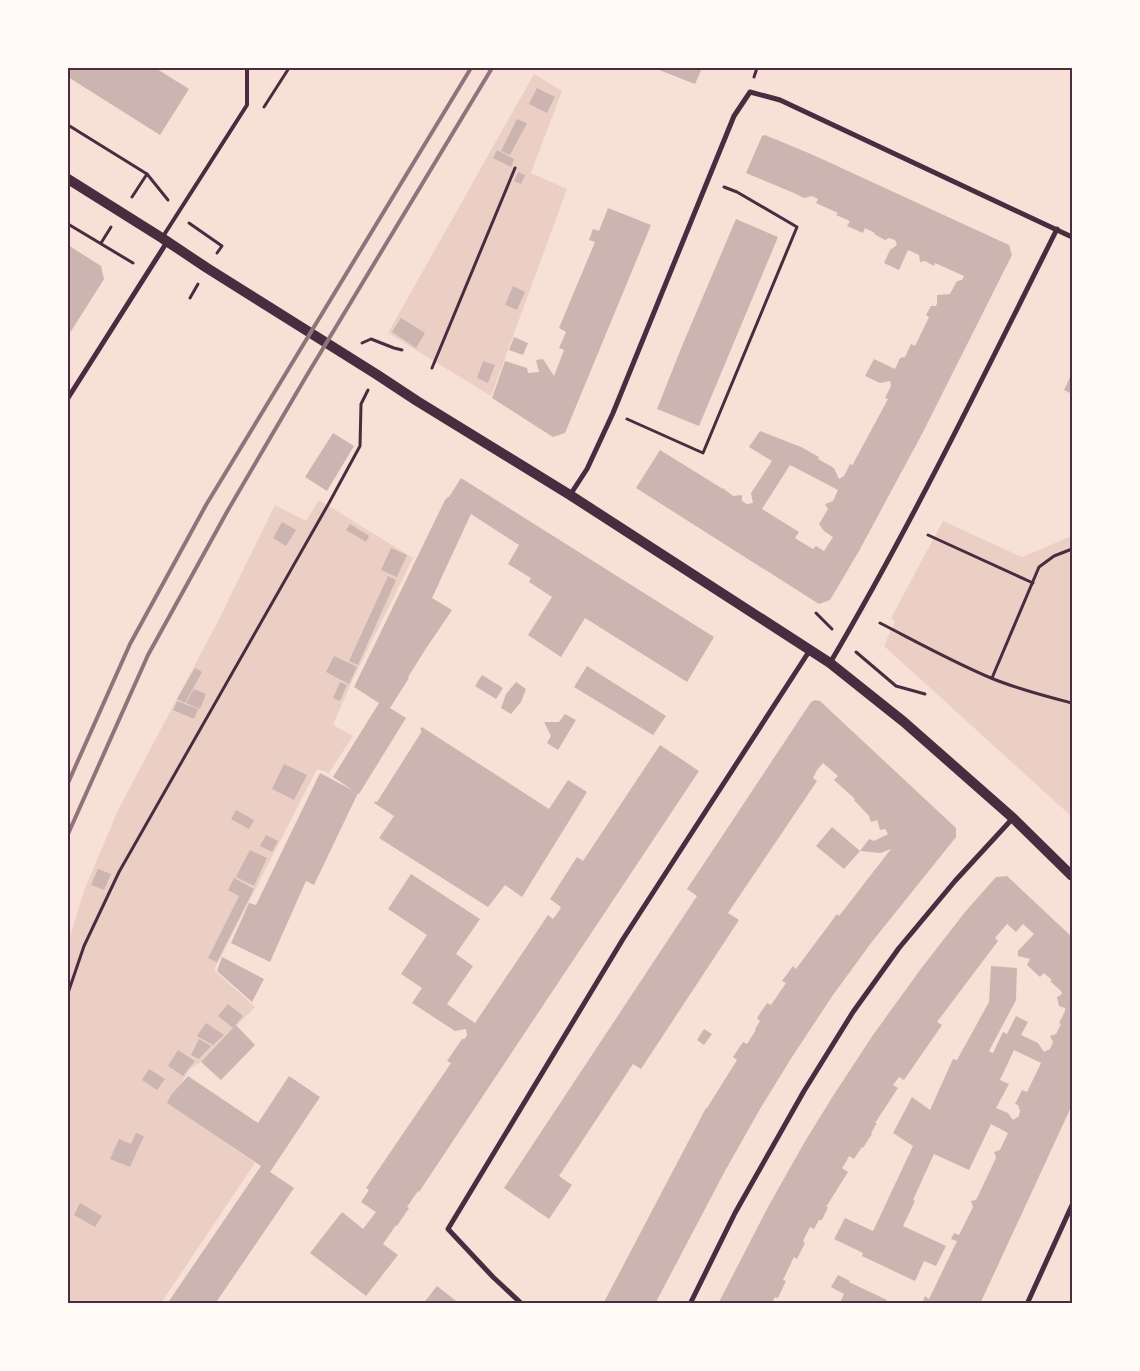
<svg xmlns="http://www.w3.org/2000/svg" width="1140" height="1371" font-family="Karla,sans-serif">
<rect width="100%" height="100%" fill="#f7e1d7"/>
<g fill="#ebcfc5">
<polygon points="534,74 562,91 531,173 567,189 491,396 388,333"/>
<polygon points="319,500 413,558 353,679 333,725 353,736 329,773 317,769 214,970 255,1007 201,1062 190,1069 168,1103 255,1163 161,1303 101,1304 96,1301 95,1303 68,1304 68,943 84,891 118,810 217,623 275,505 306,521"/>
<polygon points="943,521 1022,557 1072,536 1072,817 884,646 895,621 891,618"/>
</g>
<g fill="#ccb4b1" fill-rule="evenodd">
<polygon points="68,68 157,68 157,69 189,89 160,135 68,77"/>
<polygon points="654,68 702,68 695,84"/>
<polygon points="537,88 555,97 547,113 529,104"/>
<polygon points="517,119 527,123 510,155 501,151"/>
<path d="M765,135L811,154L1009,245L1012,255L922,434L859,551L830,600L819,604L636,488L660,450L723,489V488L733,496L742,495V501L747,504L753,503L751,493L772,461L749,447L760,431L801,447L819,457L818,459L834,468L839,479L844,476L850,464L853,465L854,462L888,399L885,398L891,386L890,381L880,383L865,376L874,359L895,369L900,358L905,357L911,344L915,346L929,317L926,315L931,306H936L937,303V295L951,294H950L957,281L962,280L964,276L935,263L934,266L925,261L920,262L919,255L908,250L899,270L884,263L890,250L897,245L895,240L889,238L885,240L874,234L875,233L865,228L863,233L847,226L850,221L836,215L838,213L816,203L818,199L812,196L804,198L794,193L746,173L762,136ZM790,465L838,490L833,501L825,504L828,509L819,524L824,531L833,537L824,551L816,546L813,549L798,540L795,538L799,532L762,509Z"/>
<polygon points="497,150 514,159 511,167 493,158"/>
<polygon points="518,172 525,175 521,184 514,181"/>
<polygon points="608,208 651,225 565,433 553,437 492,398 505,361 527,368 528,373 539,372 536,360 543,359 554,376 564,350 559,348 566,332 559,328 595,242 589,240 593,229 599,231"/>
<polygon points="736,219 778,237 699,426 657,409 682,346"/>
<polygon points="68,245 101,266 104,279 68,336"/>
<polygon points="513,286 525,292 517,310 505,305"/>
<polygon points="401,318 425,333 416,348 392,332"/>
<polygon points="514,337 528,343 523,355 509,350"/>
<polygon points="483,361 495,365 488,383 477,378"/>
<polygon points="1072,373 1072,394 1064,390"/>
<polygon points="333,433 354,446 327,491 305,477"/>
<polygon points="461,478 714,637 687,682 585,618 561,657 528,635 552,597 529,582 531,578 508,564 519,545 471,514 432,598 452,610 425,650 408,677 409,678 390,708 406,718 359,794 358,793 314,885 306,881 270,962 231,943 249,903 256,905 320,773 354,791 333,777 379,703 354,687 445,500 448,497 449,497"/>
<polygon points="282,522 296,530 286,546 273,538"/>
<polygon points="350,524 369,536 366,542 346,530"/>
<polygon points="391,548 407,555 397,577 381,570"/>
<polygon points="388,576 396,580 358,665 349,661"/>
<polygon points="334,656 357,667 349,684 326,672"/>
<polygon points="587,666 666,716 653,735 574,687"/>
<polygon points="195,668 202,672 185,703 177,699"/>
<polygon points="482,675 503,688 496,699 475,686"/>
<polygon points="340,682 347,685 340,701 333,698"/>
<polygon points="516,682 526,689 521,702 511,714 501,708 506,694"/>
<polygon points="194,689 206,694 200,709 186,703"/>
<polygon points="815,700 820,701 956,828 956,837 871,943 833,995 792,1057 760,1109 725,1171 655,1304 603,1304 706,1108 707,1108 737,1060 733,1057 743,1042 747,1044 756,1030 755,1029 760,1021 757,1018 767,1003 771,1005 786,983 782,981 793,966 796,969 837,914 839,916 891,849 880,853 860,851 869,839 874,841 888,834 885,829 880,830 877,820 871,822 869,816 854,800 855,799 834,780 838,776 823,763 817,770 813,778 817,781 728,913 739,920 641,1069 633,1064 559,1176 572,1185 549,1219 504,1188 697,896 687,889 811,702"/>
<polygon points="177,701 198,709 194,719 173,710"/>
<polygon points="565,714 576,720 558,750 547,743 551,736 544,722 559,722"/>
<polygon points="422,727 549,809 568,780 587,792 522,897 505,885 488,907 379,838 394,816 374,803 376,801 377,802 422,731 420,730"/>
<polygon points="660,745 699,771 419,1192 418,1191 407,1207 409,1208 397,1226 396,1225 383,1244 398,1255 366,1296 310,1253 342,1212 363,1229 376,1212 361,1202 369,1190 366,1188 451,1063 447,1061 462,1039 464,1039 467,1036 466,1029 455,1031 412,1003 422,988 401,974 427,935 388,909 411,874 480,919 456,954 473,966 447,1004 475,1023 548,915 553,919 559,911 561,907 550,899 577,857 583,861"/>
<polygon points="284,764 307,775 294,800 272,789"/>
<polygon points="236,810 254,820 249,829 231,819"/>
<polygon points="832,827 860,851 844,869 816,846"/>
<polygon points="266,835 278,841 272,852 260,846"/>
<polygon points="250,850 267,858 254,886 236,877"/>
<polygon points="98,869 111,874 104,890 91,885"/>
<path d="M1007,876L1072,937V1105L980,1304H922L925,1296L929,1299L957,1241L951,1239L954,1233L959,1235L973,1207L971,1201L976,1200L996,1158L994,1152L1000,1150L1008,1133L991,1124L969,1170L934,1154L913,1200L915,1201L903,1226L946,1246L936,1266L924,1261L915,1281L862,1256L863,1253L834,1239L845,1218L873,1231L913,1146L893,1133L912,1097L930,1110L953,1059L957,1060L989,1002L991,966L1017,968L1016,1000L989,1051L993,1053L1003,1032L1007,1034L1016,1016L1028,1022L1021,1035L1038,1043L1044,1052L1050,1049L1053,1042L1050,1036L1056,1034L1061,1024L1059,1023L1065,1011V1008L1059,1006L1057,997L1062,994L1061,991L1050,981L1052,980L1044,973L1040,977L1027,965L1030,959L1018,956V951L1034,934L1023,924L1016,932L1007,924L995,938L998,941L937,1022L942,1025L904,1080L899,1077L893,1085L898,1088L875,1123H877L871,1133L872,1134L863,1148L862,1147L854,1159L849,1156L846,1162L842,1168L848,1172L826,1207H828L822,1220H819L814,1229L810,1227L803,1241L805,1243L797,1259L794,1257L783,1280L786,1281L778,1298L775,1297L771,1304H718L768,1207L804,1143L833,1096L873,1035L920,970L965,912L996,877ZM1014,1050L1041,1063L1027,1092L1022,1090L1015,1104L1018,1105L1020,1111L1019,1116L1013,1120L1008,1113L996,1108L1009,1084L1000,1080Z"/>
<polygon points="234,878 254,889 217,962 208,958 239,896 228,890"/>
<polygon points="222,957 264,979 252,1002 217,971"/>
<polygon points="228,1004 243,1016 233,1028 218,1016"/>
<polygon points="206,1023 224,1035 213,1045 197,1036"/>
<polygon points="236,1025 255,1045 221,1080 201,1062"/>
<polygon points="704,1029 712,1034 704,1045 697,1040"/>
<polygon points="199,1039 211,1046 199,1059 191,1055"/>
<polygon points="178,1050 195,1061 189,1068 183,1076 168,1066"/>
<polygon points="149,1069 165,1079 157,1090 142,1080"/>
<polygon points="188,1076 258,1123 289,1076 320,1097 270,1172 294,1188 215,1304 167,1304 261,1166 167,1103 171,1095"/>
<polygon points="136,1133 144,1136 130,1167 110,1159 119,1139 131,1144"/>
<polygon points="80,1203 102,1216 95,1227 74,1215"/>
<polygon points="838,1275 850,1281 849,1282 887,1300 885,1304 839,1304 844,1294 831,1287"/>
<polygon points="437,1286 460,1304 423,1304"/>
</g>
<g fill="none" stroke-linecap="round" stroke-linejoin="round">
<g stroke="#4a2c40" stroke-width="3">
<polyline points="754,77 757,68"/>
<polyline points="264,107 289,68"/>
<polyline points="68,125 147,174 168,200"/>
<polyline points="132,197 147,174"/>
<polyline points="189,223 222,246 217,253"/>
<polyline points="68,224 133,263"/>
<polyline points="101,243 111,227"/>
<polyline points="190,298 198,284"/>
<polyline points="362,343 371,339 394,348 402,350"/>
<polyline points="432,368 515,168"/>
<polyline points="627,419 703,453 797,227 737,192 724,187"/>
<polyline points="928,535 1033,583"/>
<polyline points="816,613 832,629"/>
<path d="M880,623C917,642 953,662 991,678C1017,689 1045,696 1072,703"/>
<polyline points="856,652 896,686 925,694"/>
<polyline points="992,678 1039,567 1054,556 1072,549"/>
<polyline points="68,993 84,946 119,872 329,503 360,446 361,404 368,390"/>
</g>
<polyline stroke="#4a2c40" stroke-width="4" points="162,238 247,105 247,68"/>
<g stroke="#4a2c40" stroke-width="5">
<polyline points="68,398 167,242"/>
<polyline points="570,495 587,469 613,413 734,116 750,92 780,100 1072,237"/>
<path d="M830,663C913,522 984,375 1057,229"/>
<polyline points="522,1304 493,1277 448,1229 623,939 810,650"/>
<polyline points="690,1304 735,1213 804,1091 853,1012 899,948 955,881 1013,818"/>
<polyline points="1027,1304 1072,1205"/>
</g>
<polyline stroke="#4a2c40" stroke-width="10" points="68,179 162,238 207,268 376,374 417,401 570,495 830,663 904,722 1013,818 1072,876"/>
<g stroke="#8f747c" stroke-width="4">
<polyline points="68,783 130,644 206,505 471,68"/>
<polyline points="68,834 148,655 228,510 307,375 492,68"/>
</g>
</g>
<rect width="1140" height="1371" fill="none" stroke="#fffaf5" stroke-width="138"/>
<rect x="69" y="69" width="1002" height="1233" fill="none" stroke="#4a2c40" stroke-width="2"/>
</svg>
